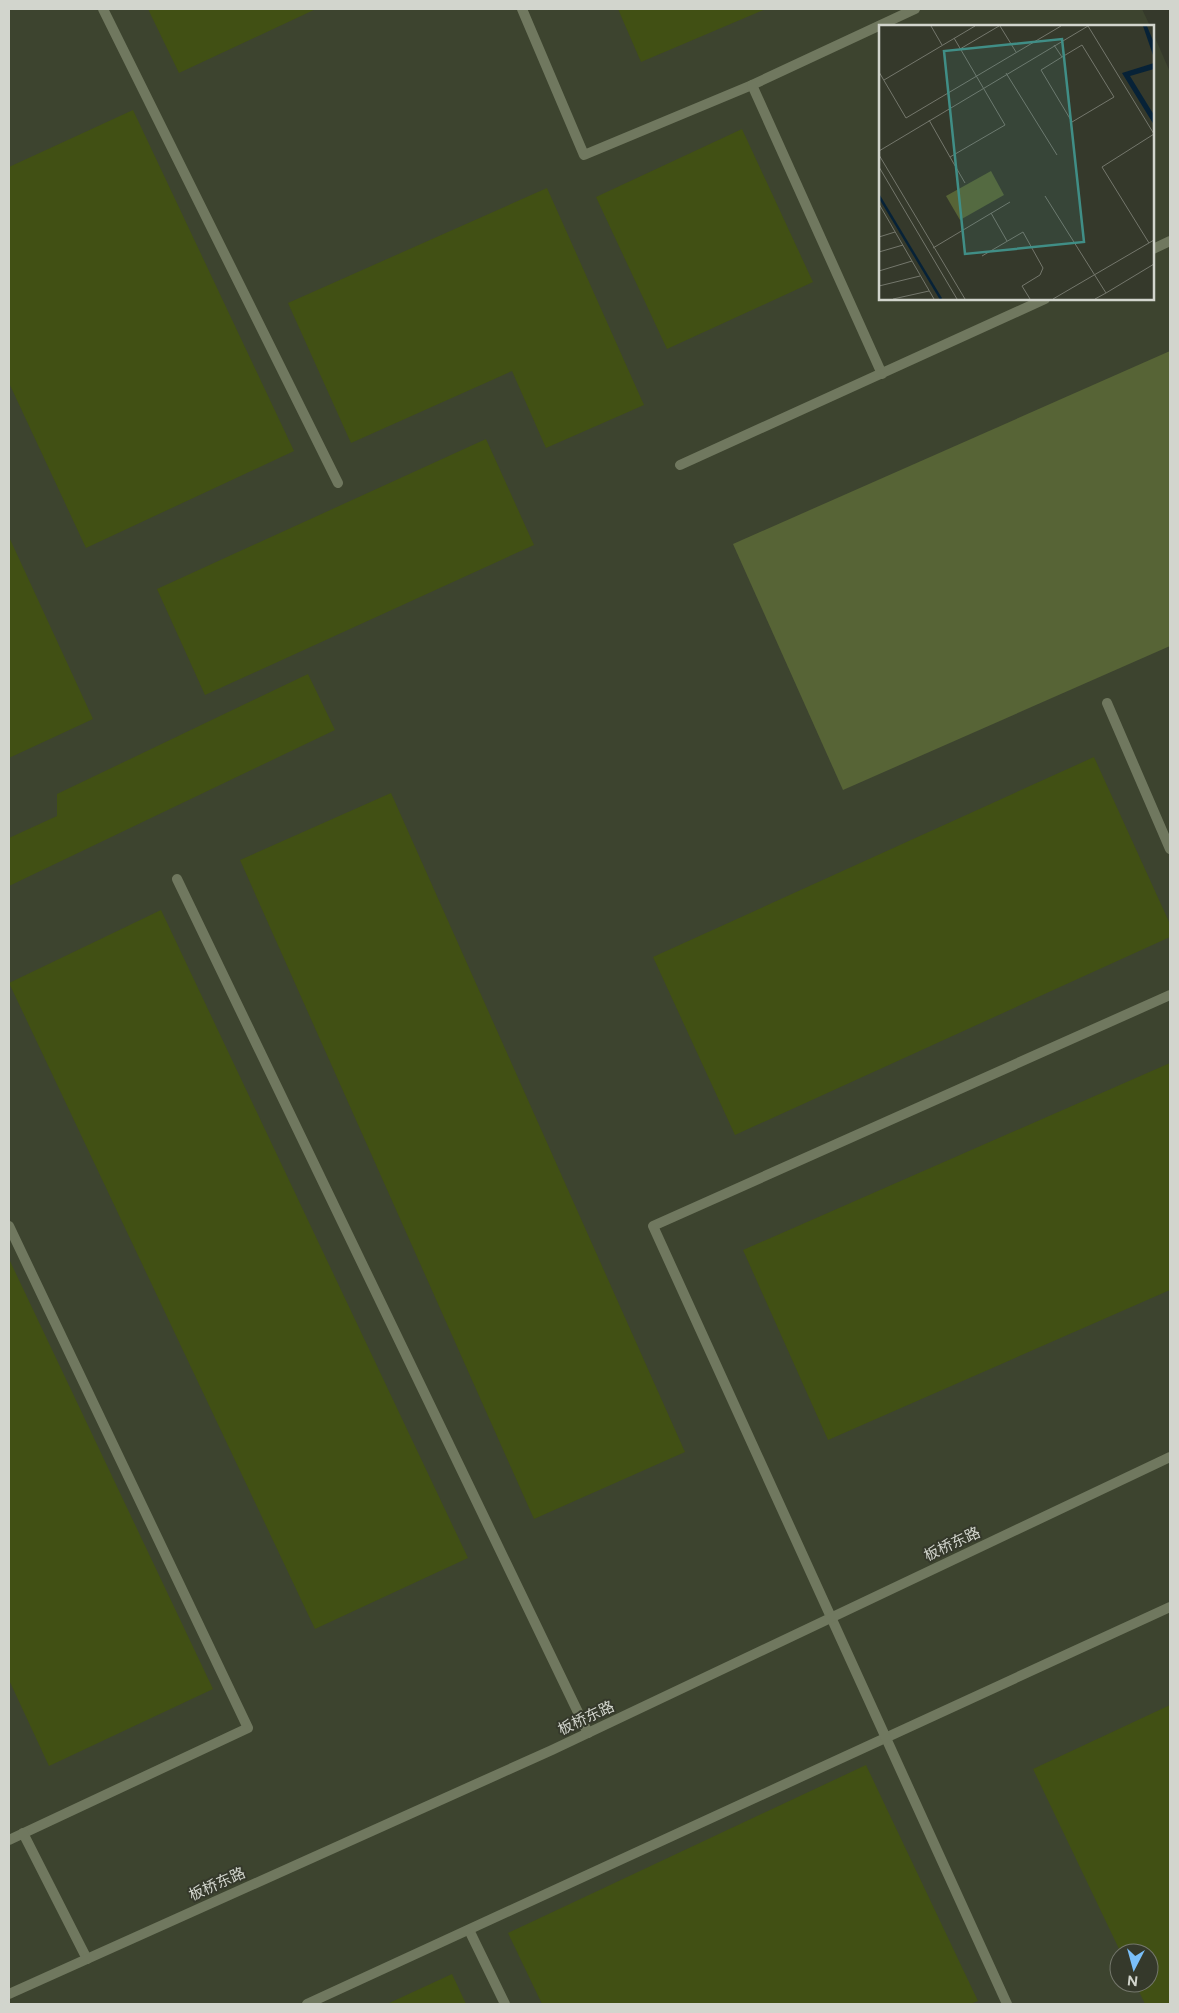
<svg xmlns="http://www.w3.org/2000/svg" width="1179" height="2013" font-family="Figtree,'Noto Sans SC',sans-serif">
<rect width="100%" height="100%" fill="#35392b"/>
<path fill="#3d442f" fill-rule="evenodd" d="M9,9H1142L1150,26H880V299H1153V33L1170,72V2004H9ZM1119,1953H1149V1983H1119Z"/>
<polygon fill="#576436" points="1170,351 1170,646 843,790 733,544"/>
<g fill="#415014">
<polygon points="148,9 316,9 179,73"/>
<polygon points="618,9 766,9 641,62"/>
<polygon points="133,110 294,451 86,548 9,383 9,167"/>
<polygon points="742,129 813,282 667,349 596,197"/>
<polygon points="547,188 644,405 546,448 512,371 351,443 288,303"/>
<polygon points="486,439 534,545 205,695 157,589"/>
<polygon points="9,537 93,719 9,758"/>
<polygon points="308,674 335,730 9,886 9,838 57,816 57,794"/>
<polygon points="1094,757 1170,924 1170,937 735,1135 653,957"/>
<polygon points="391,793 685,1452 534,1519 240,860"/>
<polygon points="161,910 468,1558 315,1629 9,983"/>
<polygon points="1170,1063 1170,1290 828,1440 743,1250"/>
<polygon points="9,1259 213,1689 49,1766 9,1680"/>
<polygon points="1170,1705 1170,2004 1145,2004 1135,1983 1149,1983 1149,1953 1121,1953 1033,1769"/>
<polygon points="866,1765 978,2001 970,2004 542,2004 508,1933"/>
<polygon points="452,1974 466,2004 387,2004"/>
</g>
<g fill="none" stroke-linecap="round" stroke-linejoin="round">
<g stroke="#70785f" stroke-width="10">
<polyline points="103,9 338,483"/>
<polyline points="522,9 584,155 752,85 915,9"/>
<polyline points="752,85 882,374"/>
<polyline points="1153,249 1170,241"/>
<polyline points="680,465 1045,299"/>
<polyline points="1107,703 1170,849"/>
<polyline points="177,879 588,1733"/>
<polyline points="9,1226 248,1728 9,1840"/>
<polyline points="23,1833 87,1959"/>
<polyline points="469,1930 505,2004"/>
<polyline points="307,2004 1170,1607"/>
<polyline points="1007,2004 653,1226 1170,995"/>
</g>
<polyline stroke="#70785f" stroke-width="10" points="9,1994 552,1750 1170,1457"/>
</g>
<g text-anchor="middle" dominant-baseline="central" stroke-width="4" stroke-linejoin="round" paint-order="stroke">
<g font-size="15" fill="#d2d5cd" stroke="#35392b">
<text transform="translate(952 1544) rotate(-25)">板桥东路</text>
<text transform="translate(586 1718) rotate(-25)">板桥东路</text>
<text transform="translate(217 1884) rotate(-24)">板桥东路</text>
</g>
</g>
<g transform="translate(879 25)">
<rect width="275" height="275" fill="#35392b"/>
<path d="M112,146L125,170L81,195L67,171Z" fill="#576436"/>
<path d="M264,1H268L275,18V33ZM275,38V44L251,51L275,90V100L243,48Z" fill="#072237"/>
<path fill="none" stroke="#072237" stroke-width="2.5" d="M0,171L62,274"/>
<path fill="none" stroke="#74776c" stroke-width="1" d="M52,1L63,20M121,1L137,27M209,1L275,109L223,142L270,218M75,13L126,100L71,132L86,158M175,20L183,32L203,20L235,72L193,97L162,45L183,32M81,24L120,1M0,47L27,93L182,1M127,48L178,130M5,55L96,1M50,95L71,132M0,126L209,1M0,130L86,274M0,142L78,274M166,171L227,268L216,274M0,179L55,274M112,188L128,216M0,212L16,207M54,223L131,177M0,227L24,220M103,231L144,207L164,243L161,250L143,261L151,274M0,246L33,236M0,261L41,251M227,268L275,239M14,274L50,266M174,274L275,215"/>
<path fill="#408e86" fill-opacity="0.15" stroke="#408e86" stroke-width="2.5" d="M183,14L205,217L86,229L65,26Z"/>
<rect width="275" height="275" fill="none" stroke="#d2d5cd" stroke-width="2.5"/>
</g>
<rect width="1179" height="2013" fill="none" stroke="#d2d5cd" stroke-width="20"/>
<g transform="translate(1134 1968) rotate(186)"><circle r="24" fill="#35392b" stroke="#74776c"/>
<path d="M0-4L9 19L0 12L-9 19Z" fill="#7abff8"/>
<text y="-8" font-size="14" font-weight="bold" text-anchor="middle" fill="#d2d5cd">N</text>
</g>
</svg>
